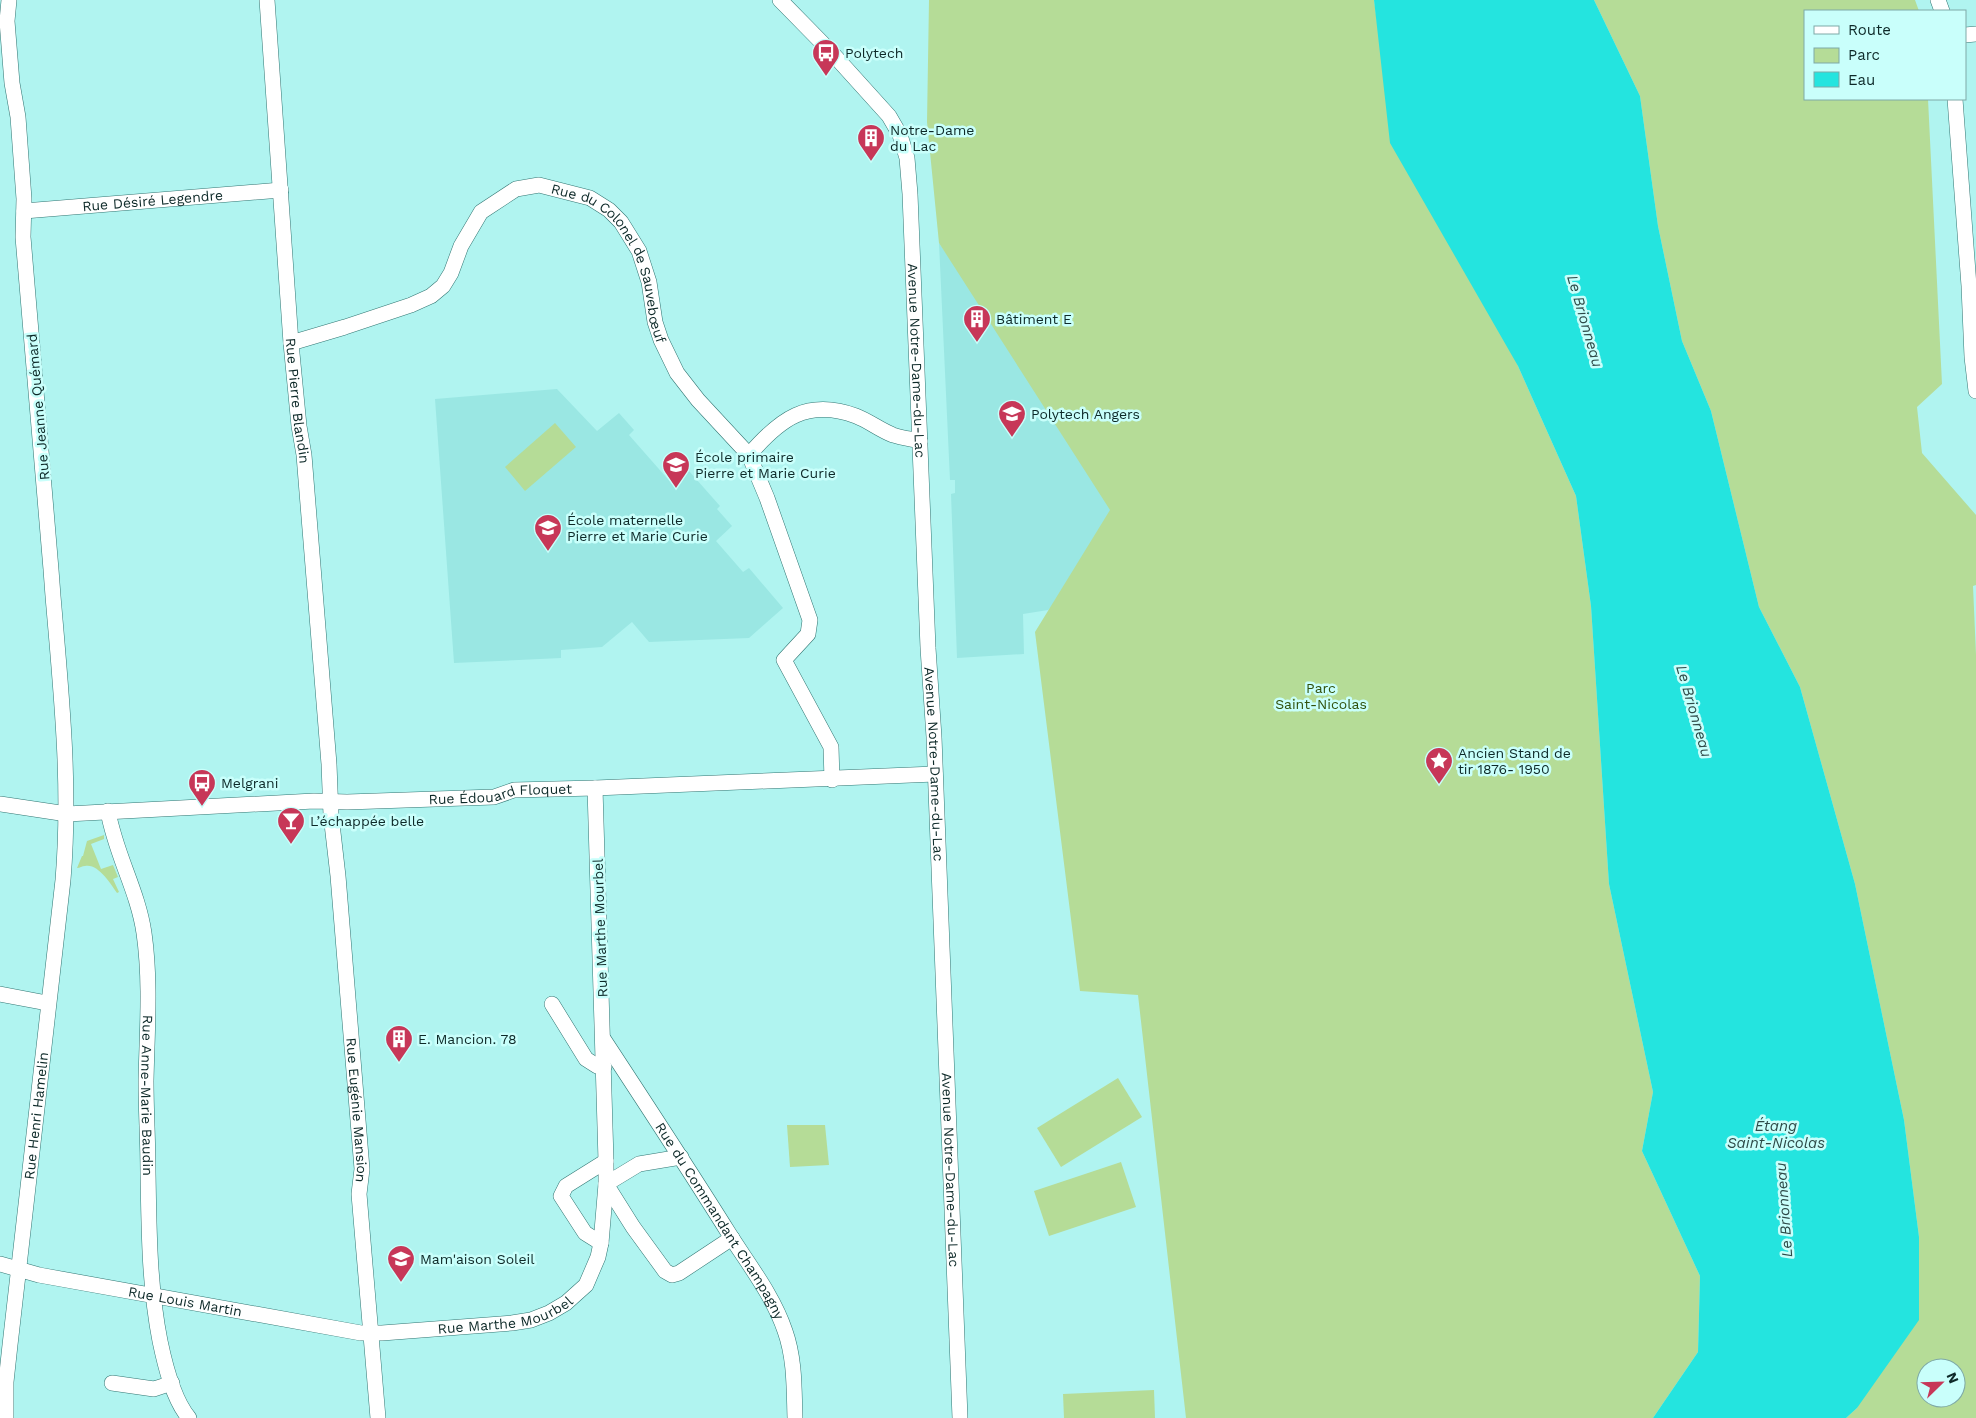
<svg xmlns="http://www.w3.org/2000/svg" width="1976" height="1418" font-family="'Work Sans',sans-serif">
<rect width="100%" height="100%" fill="#b0f4f0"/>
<g fill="#9ae7e3">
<polygon points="939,243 1141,533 1048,610 1023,614 1024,654 957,658 951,494 955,493 955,480 950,480"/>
<polygon points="557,389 597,431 619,413 634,430 629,435 673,485 689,471 720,506 717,509 732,526 716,541 743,572 749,568 783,608 749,638 649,642 632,622 602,647 561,650 561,658 454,663 435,399"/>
</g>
<g fill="#b5dc97" fill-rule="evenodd">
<polygon points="929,0 1374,0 1377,22 1518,366 1576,496 1591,606 1609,884 1653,1092 1642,1151 1700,1276 1698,1352 1653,1418 1186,1418 1138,995 1080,991 1035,632 1110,510 939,243 927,122"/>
<path d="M1594,0H1915L1919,11H1805V99H1928L1942,384L1917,407L1922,453L1976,515V585L1973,586L1976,655V1418H1846L1857,1408L1919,1237L1904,1120L1855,884L1800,687L1759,607L1711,411L1682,341L1658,226L1640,96ZM1926,1368H1956V1398H1926Z"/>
<polygon points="555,423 576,447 525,491 505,467"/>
<path d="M104,835V839L91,844L101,869L113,865L118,877L113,879L119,892L117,893C111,884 98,863 85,866C82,866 80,868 77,868L82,856H83L87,841Z"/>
<polygon points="1118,1078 1142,1117 1061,1167 1037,1128"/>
<polygon points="787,1125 825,1125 829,1165 790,1167"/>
<polygon points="1121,1162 1136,1207 1049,1236 1034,1191"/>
<polygon points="1154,1390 1155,1418 1064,1418 1063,1394"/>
</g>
<polygon fill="#24e4df" points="1374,0 1594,0 1640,96 1658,226 1682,341 1711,411 1759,607 1800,687 1855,884 1904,1120 1919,1237 1919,1320 1857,1408 1846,1418 1653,1418 1698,1352 1700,1276 1642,1151 1653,1092 1609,884 1591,606 1576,496 1518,366 1390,143"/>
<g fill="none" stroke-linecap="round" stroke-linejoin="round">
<defs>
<g id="minor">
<path id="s1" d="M267,0L291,343L299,426L304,455L329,764L331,815L338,876L362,1169L359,1194L378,1418"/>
<path id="s2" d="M780,0L833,54L889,116L900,135L907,158L910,194L928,648L934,737L960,1418"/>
<polyline points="1938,0 1942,11"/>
<polyline points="1965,35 1976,34"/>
<polyline points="1955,99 1969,286 1972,357 1976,391"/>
<path id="s3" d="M24,211L281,190"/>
<path id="s4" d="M291,343L345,327L411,305L431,296L443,286L451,273L461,246L481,212L516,189L539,185L590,198L609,210L621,222L639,251L649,282L655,322L661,340L677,373L698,400L749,455L767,498L810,620L808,634L784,660L831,747L832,780"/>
<path d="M749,455C780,419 807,398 856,416C869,421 880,430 893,435C902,438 911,439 920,441"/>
<path id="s5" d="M0,804L67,814L314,801L347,802L494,797L514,790L595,788L935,774"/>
<path id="s6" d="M108,811C115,853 138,891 144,933C151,982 147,1032 146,1081C146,1111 148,1141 148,1172C149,1228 149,1285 160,1341C165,1365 173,1399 189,1418"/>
<polyline points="0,994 47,1003"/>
<polyline points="552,1004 586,1059 597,1066 604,1067"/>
<path id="s7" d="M604,1040C646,1104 688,1168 728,1232C748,1264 773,1295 785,1331C795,1359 794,1389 795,1418"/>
<polyline points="681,1157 639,1164 606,1184 633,1227 665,1271 672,1275 679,1273 732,1238"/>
<polyline points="601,1243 585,1233 561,1196 566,1186 606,1161"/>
<path id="s8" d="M0,1264L39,1275L361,1333H382L512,1323L531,1320L549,1313L566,1303L586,1285L598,1257L601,1243L606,1184V1161L595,788"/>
<polyline points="112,1383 154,1389 172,1383"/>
<path id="s9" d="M6,1418V1382L10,1345L63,880C71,784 61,691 53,596C44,476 34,356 23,237L24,199L18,117L12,83L7,21L9,0"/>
</g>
</defs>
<use href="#minor" stroke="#327673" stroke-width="16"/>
<use href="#minor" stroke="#fff" stroke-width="15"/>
</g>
<defs>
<symbol id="bus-pin" viewBox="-11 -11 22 30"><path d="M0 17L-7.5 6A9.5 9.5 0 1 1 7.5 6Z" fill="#c73758" stroke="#c9fffb"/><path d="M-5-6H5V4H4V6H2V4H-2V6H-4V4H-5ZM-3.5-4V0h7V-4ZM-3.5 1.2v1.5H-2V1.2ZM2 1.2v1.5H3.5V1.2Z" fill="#fff"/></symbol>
<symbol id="building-pin" viewBox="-11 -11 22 30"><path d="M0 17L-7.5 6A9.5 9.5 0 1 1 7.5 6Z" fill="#c73758" stroke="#c9fffb"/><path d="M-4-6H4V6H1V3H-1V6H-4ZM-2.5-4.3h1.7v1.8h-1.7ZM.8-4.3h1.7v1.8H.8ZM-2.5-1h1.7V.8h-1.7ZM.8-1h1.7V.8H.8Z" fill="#fff"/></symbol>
<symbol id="university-pin" viewBox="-11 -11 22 30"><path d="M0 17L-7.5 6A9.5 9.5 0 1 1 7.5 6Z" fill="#c73758" stroke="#c9fffb"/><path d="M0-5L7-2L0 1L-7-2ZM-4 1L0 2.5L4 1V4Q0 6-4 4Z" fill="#fff"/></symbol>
<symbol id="school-pin" viewBox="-11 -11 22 30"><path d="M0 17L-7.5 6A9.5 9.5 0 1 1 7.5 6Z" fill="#c73758" stroke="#c9fffb"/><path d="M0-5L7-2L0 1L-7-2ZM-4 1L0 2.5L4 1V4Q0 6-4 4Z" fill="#fff"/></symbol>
<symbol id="sight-pin" viewBox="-11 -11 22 30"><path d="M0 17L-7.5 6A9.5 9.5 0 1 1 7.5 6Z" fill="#c73758" stroke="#c9fffb"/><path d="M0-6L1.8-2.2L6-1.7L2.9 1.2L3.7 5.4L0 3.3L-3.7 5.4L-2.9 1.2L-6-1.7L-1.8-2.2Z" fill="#fff"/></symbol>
<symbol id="bar-pin" viewBox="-11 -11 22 30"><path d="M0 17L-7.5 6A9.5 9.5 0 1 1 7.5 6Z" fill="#c73758" stroke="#c9fffb"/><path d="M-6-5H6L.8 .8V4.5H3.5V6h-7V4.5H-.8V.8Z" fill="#fff"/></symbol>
</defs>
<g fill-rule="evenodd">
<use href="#bus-pin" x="810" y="37" width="32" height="43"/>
<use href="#building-pin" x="855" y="122" width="32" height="43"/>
<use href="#building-pin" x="961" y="303" width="32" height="43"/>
<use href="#university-pin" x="996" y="398" width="32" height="43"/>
<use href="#school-pin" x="660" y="449" width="32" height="43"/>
<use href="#school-pin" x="532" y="512" width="32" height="43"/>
<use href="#sight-pin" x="1423" y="745" width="32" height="43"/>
<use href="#bus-pin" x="186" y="767" width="32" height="43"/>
<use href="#bar-pin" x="275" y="805" width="32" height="43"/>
<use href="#building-pin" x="383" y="1023" width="32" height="43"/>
<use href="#school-pin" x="385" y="1243" width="32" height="43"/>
</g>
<g text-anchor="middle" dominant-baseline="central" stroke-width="5" stroke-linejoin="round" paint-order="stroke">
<g font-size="14" fill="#0d2928" stroke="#c9fffb" text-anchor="start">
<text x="845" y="53">Polytech</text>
<text x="890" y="130">Notre-Dame<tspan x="890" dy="16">du Lac</tspan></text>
<text x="996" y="319">Bâtiment E</text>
<text x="1031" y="414">Polytech Angers</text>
<text x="695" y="457">École primaire<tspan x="695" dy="16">Pierre et Marie Curie</tspan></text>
<text x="567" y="520">École maternelle<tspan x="567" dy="16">Pierre et Marie Curie</tspan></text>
<text x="1458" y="753">Ancien Stand de<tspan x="1458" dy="16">tir 1876- 1950</tspan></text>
<text x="221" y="783">Melgrani</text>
<text x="310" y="821">L’échappée belle</text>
<text x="418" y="1039">E. Mancion. 78</text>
<text x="420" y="1259">Mam'aison Soleil</text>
</g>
<g font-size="14" fill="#0d2928" stroke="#c9fffb">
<text stroke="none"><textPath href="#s3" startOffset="129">Rue Désiré Legendre</textPath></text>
<text stroke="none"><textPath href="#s4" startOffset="429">Rue du Colonel de Sauvebœuf</textPath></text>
<text stroke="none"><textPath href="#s2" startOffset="408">Avenue Notre-Dame-du-Lac</textPath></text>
<text stroke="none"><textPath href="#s1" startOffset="402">Rue Pierre Blandin</textPath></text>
<text transform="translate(38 407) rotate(-95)">Rue Jeanne Quémard</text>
<text stroke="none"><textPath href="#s2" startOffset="812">Avenue Notre-Dame-du-Lac</textPath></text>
<text stroke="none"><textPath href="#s5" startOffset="502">Rue Édouard Floquet</textPath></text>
<text transform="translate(600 928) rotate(-92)">Rue Marthe Mourbel</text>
<text stroke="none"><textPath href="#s6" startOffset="290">Rue Anne-Marie Baudin</textPath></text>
<text stroke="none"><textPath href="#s1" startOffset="1114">Rue Eugénie Mansion</textPath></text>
<text stroke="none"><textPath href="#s9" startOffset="304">Rue Henri Hamelin</textPath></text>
<text stroke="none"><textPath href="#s2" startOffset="1218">Avenue Notre-Dame-du-Lac</textPath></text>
<text stroke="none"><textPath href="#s7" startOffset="215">Rue du Commandant Champagny</textPath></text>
<text stroke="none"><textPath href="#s8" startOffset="189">Rue Louis Martin</textPath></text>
<text stroke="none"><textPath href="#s8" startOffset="514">Rue Marthe Mourbel</textPath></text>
</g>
<g font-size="14" fill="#30500a" stroke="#c9fffb">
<text x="1321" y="688">Parc<tspan x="1321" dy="16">Saint-Nicolas</tspan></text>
</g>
<g font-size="15" font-style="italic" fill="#2d4947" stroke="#c9fffb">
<text transform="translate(1585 321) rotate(74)">Le Brionneau</text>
<text transform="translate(1694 711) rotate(74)">Le Brionneau</text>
<text x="1776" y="1126">Étang<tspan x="1776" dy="17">Saint-Nicolas</tspan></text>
<text transform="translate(1784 1210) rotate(-94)">Le Brionneau</text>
</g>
</g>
<rect x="1804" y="10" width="162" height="90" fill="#c9fffb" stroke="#7ea9a7"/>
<rect x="1814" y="26" width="25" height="8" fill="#ffffff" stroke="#7ea9a7"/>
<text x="1848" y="35" font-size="15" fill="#0d2928">Route</text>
<rect x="1814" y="48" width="25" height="15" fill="#b5dc97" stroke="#7ea9a7"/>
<text x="1848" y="60" font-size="15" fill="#0d2928">Parc</text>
<rect x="1814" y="72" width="25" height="15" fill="#24e4df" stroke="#7ea9a7"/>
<text x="1848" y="85" font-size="15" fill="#0d2928">Eau</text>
<g transform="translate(1941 1383) rotate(67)"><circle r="24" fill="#c9fffb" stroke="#7ea9a7"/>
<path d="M0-4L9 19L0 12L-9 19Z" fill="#c73758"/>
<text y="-8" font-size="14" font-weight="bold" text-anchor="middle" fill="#0d2928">N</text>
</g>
</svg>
